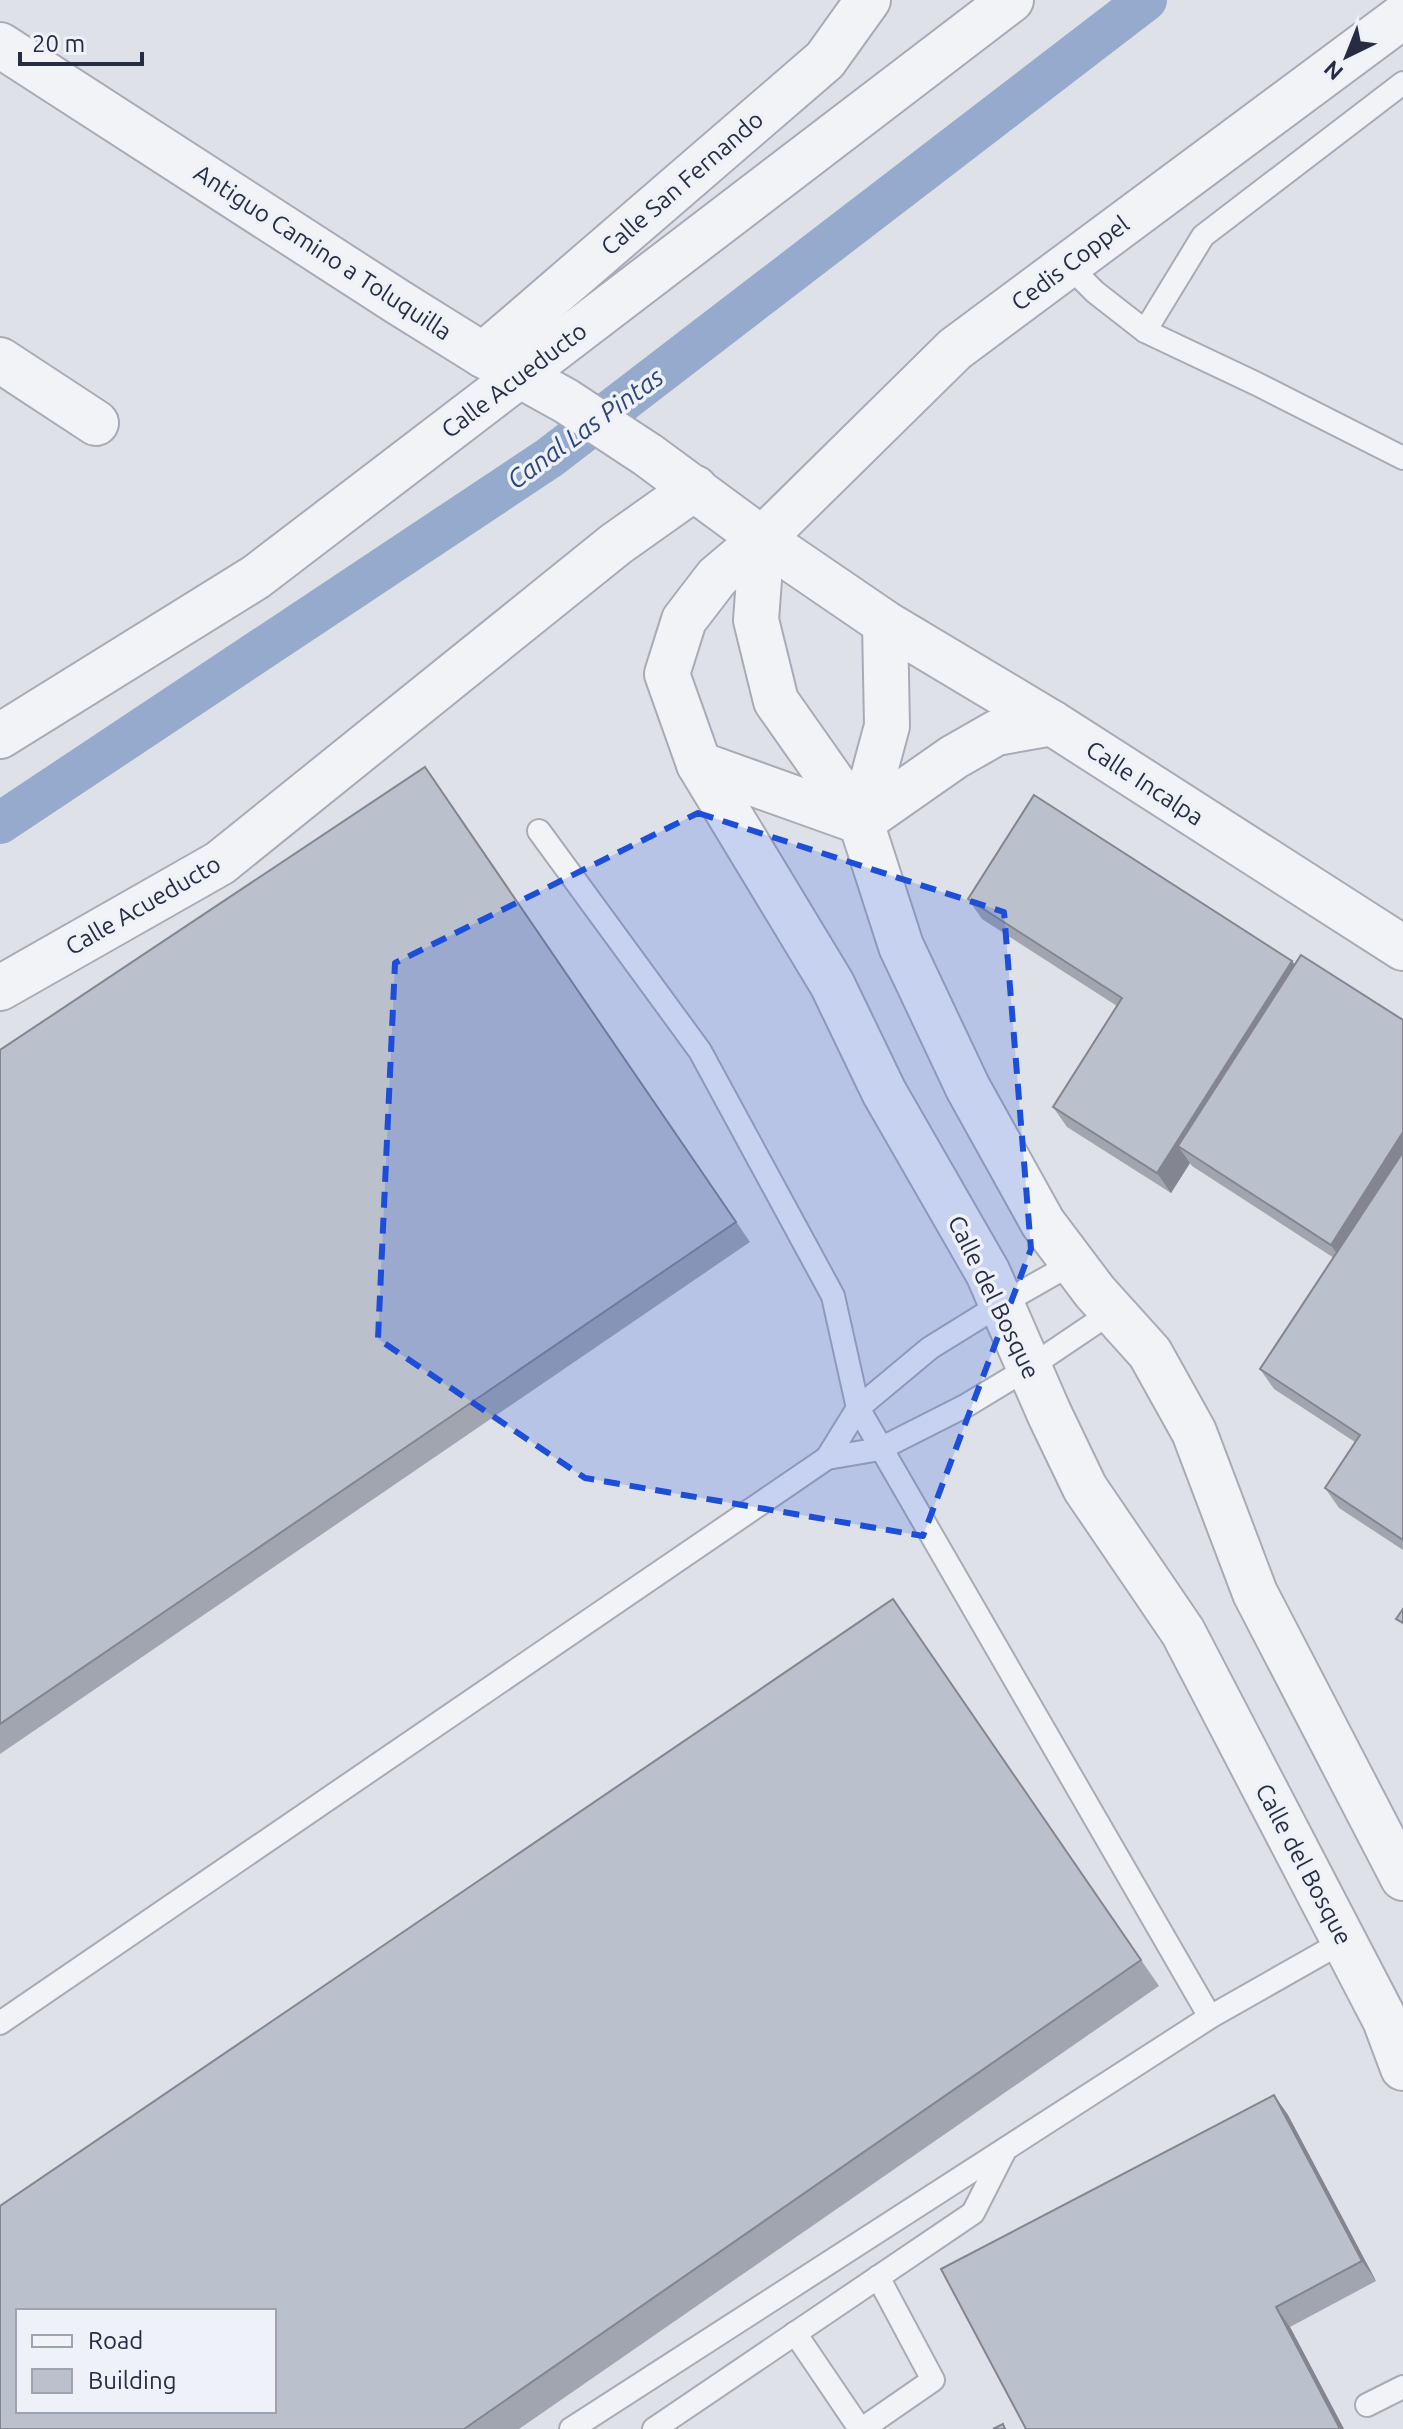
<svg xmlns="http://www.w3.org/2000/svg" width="1403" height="2429" font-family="Ubuntu,sans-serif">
<rect width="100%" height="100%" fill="#dfe1e9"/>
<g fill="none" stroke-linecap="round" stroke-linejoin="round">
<polyline stroke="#96aacd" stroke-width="42" points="0,823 549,458 1146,0"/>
<defs>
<g id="service">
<polyline points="1068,265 1095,292 1145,331 1257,384 1403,458"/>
<polyline points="1145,331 1203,236 1403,83"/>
<polyline points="539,831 700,1051 833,1296 858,1408 1210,2017"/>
<polyline points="827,1458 858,1408 930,1348 1001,1304 1073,1263"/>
<polyline points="0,2023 827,1458 880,1449 967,1405 1030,1367 1113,1311"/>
<polyline points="795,2333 860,2429"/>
<polyline points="1367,2405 1403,2387"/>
<polyline points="571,2429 1210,2017 1344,1941"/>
<polyline points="654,2429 973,2213 1005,2150"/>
<polyline points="862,2429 933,2380 878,2277"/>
</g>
<g id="minor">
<polyline points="483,355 825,60 868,0"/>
<polyline points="0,360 96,423"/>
<polyline points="762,539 955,349 1403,16"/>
<polyline points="0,736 256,577 1011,0"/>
<polyline points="0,988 220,863 616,544 695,488"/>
</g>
<g id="tertiary">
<polyline points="0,45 398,302 483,355 566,401 648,455 762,539 885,623 1052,723 1403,948"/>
<polyline points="762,539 717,577 684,620 667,674 699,764 832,984 884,1092 988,1273 1049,1413 1085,1488 1183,1632 1385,2020 1403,2068"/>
<polyline points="762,539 756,620 776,701 861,822"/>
<polyline points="885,623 887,726 861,822 901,946 968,1088 1043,1223 1095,1292 1150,1353 1194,1432 1255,1593 1403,1878"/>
<polyline points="699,764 861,822"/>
<polyline points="861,822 954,757 996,733 1052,723"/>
</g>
</defs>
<use href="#service" stroke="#a8abb7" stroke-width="26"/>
<use href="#minor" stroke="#a8abb7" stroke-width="48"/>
<use href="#tertiary" stroke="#a8abb7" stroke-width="48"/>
<use href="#service" stroke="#f2f3f7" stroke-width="22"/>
<use href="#minor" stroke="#f2f3f7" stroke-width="44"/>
<use href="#tertiary" stroke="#f2f3f7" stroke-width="44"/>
</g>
<g fill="#a1a5b0">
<polygon points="425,767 750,1242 0,1754 0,1050"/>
<polygon points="968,899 1292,961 1295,965 1403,1020 1403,1550 1339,1508 1325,1488 1355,1442 1274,1389 1260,1369 1334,1258 1192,1166 1190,1163 1171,1193 1067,1127 1053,1107 1117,1006 982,919"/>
<polygon points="893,1599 1159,1986 519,2429 0,2429"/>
<polygon points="1274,2095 1288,2115 1376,2281 1290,2327 1344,2429 1026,2429"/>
</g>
<g fill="#838690">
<polygon points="1292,961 1306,981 1178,1146 1190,1163 1171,1193 1157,1173"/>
<polygon points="1403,1132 1403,1174 1345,1265 1331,1245"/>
<polygon points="1274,2095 1288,2115 1376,2281 1362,2261"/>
<polygon points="1276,2307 1290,2327 1344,2429 1340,2429"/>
</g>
<g fill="#bbc0cd" stroke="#838690" stroke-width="2" fill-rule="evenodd">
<polygon points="425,767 736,1222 0,1724 0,1050"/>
<polygon points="1034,795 1292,961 1157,1173 1053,1107 1122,998 968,899"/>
<polygon points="1301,955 1403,1020 1403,1132 1331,1245 1178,1146"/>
<polygon points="1403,1152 1403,1540 1325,1488 1360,1435 1260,1369"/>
<path d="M893,1599L1141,1960L464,2429H0V2206ZM18,2311H274V2411H18Z"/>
<polygon points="1403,1609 1403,1623 1396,1619"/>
<polygon points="1274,2095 1362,2261 1276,2307 1340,2429 1026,2429 941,2269"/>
<polygon points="1003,2424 1005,2429 993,2429"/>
</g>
<path fill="#1d4ed8" fill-opacity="0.2" stroke="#1d4ed8" stroke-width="6" stroke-dasharray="16 10" stroke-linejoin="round" d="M698,813L1004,912L1031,1249L923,1536L585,1478L378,1339L395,963Z"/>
<g text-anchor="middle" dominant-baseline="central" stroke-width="7" stroke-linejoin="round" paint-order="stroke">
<g font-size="24" fill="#262d42" stroke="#eef1f7">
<text transform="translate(682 183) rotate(-41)">Calle San Fernando</text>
<text transform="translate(323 252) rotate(33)">Antiguo Camino a Toluquilla</text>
<text transform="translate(1070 263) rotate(-37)">Cedis Coppel</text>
<text transform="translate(514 380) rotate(-37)">Calle Acueducto</text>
<text transform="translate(1145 783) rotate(33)">Calle Incalpa</text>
<text transform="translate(143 905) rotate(-30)">Calle Acueducto</text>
<text transform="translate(994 1297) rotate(64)">Calle del Bosque</text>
<text transform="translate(1304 1864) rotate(62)">Calle del Bosque</text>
</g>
<g font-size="26" font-style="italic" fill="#2c457a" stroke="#eef1f7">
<text transform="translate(585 428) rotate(-36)">Canal Las Pintas</text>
</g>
</g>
<rect x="16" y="2309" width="260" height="104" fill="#eef1f7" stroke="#9ea3af" stroke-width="2"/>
<rect x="32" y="2335" width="40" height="12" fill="#f2f3f7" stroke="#9ea3af" stroke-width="2"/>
<text x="88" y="2349" font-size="24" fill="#262d42">Road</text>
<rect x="32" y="2369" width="40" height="24" fill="#bbc0cd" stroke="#9ea3af" stroke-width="2"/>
<text x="88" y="2389" font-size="24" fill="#262d42">Building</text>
<g transform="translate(1347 56) rotate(223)" stroke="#eef1f7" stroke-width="6" paint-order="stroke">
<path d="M0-6L14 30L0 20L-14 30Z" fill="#262d42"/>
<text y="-12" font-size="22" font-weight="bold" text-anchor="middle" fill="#262d42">N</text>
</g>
<path d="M20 52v12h122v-12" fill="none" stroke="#262d42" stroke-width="4"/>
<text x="32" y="52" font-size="24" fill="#262d42" stroke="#eef1f7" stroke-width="6" paint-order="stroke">20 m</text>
</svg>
